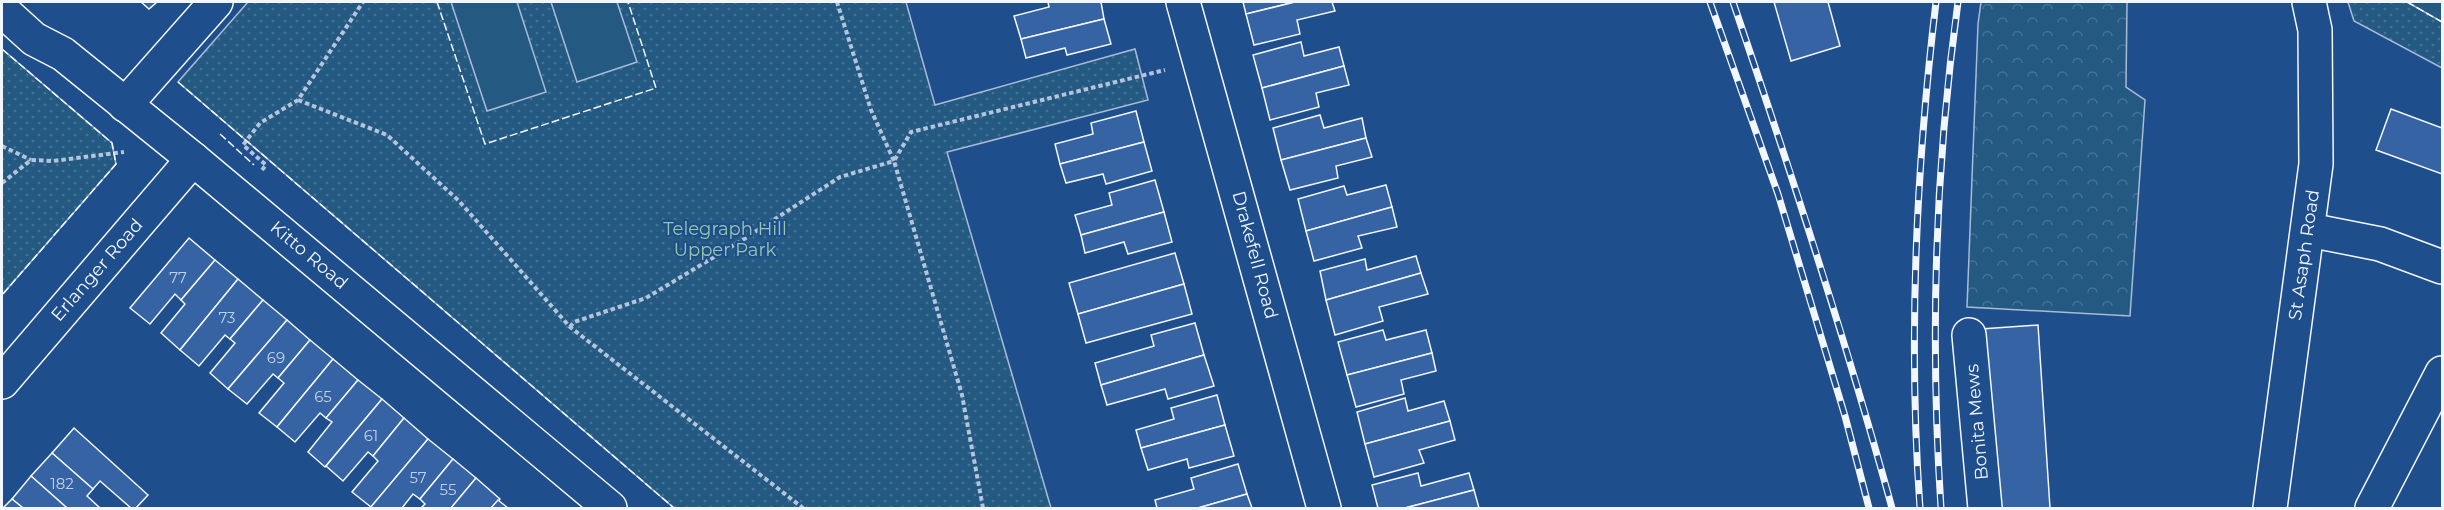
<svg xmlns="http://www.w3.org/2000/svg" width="2444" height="510" font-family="Montserrat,sans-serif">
<defs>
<pattern id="grass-dots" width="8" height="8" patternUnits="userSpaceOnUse" patternTransform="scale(1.5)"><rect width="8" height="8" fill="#245a82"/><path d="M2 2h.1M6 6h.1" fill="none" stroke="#447295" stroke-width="1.8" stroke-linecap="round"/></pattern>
<pattern id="forest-crowns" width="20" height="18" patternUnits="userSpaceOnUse" patternTransform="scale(1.5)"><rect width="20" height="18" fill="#245a82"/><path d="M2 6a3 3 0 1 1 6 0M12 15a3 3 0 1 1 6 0" fill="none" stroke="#447295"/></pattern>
</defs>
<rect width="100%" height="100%" fill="#1f4e8c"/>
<g fill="url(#grass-dots)" stroke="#a8bbd7" stroke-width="1.5">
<polygon points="248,2 906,2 935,105 1135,49 1148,100 947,152 1051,508 674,508 178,82"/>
<polygon points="2348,2 2442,2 2442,68 2354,21"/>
<polygon points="2,49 112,143 116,164 2,295"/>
</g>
<polygon fill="url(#forest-crowns)" stroke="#a8bbd7" stroke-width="1.5" points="1981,2 2127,2 2126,87 2145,100 2130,316 1967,307 1978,24"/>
<g fill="#245a82" stroke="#a8bbd7" stroke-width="1.5">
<polygon points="451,2 517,2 546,92 487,111"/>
<polygon points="551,2 617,2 637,62 577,82"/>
<polygon points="2407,2 2442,2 2442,22"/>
</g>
<g fill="#3563a3" stroke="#f2f6ff" stroke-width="1.5">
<polygon points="141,2 157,2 149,9"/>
<polygon points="1048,2 1101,2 1104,19 1021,39 1014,16 1049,7"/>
<polygon points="1243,2 1295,2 1246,14"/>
<polygon points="1295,2 1332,2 1335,11 1297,20 1300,34 1254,45 1246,14"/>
<polygon points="1774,2 1828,2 1840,46 1791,61"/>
<polygon points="1104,19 1111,44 1067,55 1065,48 1026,58 1021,39"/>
<polygon points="1301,42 1304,56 1339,47 1344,66 1262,88 1253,55"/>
<polygon points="1344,66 1349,85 1316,93 1319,107 1270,120 1262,88"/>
<polygon points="2391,109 2442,128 2442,174 2376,150"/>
<polygon points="1136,111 1144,142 1060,164 1055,144 1093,134 1091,123"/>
<polygon points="1320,115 1324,128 1362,118 1366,138 1281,160 1273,128"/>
<polygon points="1366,138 1372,157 1336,166 1338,178 1290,190 1281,160"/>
<polygon points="1144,142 1152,171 1106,184 1103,174 1066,183 1060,164"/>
<polygon points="1155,180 1164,212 1081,235 1075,215 1112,205 1109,193"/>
<polygon points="1386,185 1392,207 1306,231 1298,199 1344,186 1347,195"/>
<polygon points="1392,207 1397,227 1358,236 1362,248 1314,261 1306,231"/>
<polygon points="1164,212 1172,242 1128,254 1124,242 1085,253 1081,235"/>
<polygon points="189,238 215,260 181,300 175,294 150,324 130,308"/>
<polygon points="1175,253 1184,284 1078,314 1069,283"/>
<polygon points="1416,256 1421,273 1326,300 1320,271 1365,259 1367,270"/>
<polygon points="215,260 238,279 180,350 161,333 185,304 181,300"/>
<polygon points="1421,273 1428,294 1379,307 1383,321 1335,335 1326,300"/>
<polygon points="238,279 263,300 230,339 225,335 199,366 180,350"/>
<polygon points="1184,284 1192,314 1086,343 1078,314"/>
<polygon points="263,300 287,320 228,389 210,373 235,343 230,339"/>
<polygon points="287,320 310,340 278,378 273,374 247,404 228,389"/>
<polygon points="1195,323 1204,355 1101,385 1095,363 1154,346 1151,335"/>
<polygon points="2038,325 2050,508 1992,508 1981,329"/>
<polygon points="1383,330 1386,340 1426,330 1432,353 1347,375 1338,342"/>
<polygon points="310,340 333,359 277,427 259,413 284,383 278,378"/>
<polygon points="1432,353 1436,371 1401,380 1404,394 1356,407 1347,375"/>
<polygon points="1204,355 1214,386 1168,399 1165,389 1107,405 1101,385"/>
<polygon points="333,359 358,380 326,418 320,413 295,442 277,427"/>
<polygon points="358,380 382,399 325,467 308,452 332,422 326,418"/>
<polygon points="1217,395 1225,425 1141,448 1136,430 1174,419 1171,408"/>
<polygon points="1405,398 1408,411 1444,401 1450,421 1365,444 1357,412"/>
<polygon points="382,399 404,418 373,456 368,452 343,481 326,466"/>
<polygon points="404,418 428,439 371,507 352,492 378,461 373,456"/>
<polygon points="1450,421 1455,440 1419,450 1424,463 1374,477 1365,444"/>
<polygon points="1225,425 1234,456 1189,468 1187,459 1148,470 1141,448"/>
<polygon points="74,428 148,495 136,508 131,508 100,481 93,489 52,453"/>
<polygon points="428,439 453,459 420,499 413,494 402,508 370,508"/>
<polygon points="52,453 93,489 87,496 100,508 67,508 31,476"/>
<polygon points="453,459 476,478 451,508 421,508 425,504 420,499"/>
<polygon points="1238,464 1247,494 1198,508 1157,508 1155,500 1194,489 1191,478"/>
<polygon points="1418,473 1421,486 1469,473 1474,490 1405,508 1378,508 1372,485"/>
<polygon points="31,476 67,508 23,508 12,499"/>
<polygon points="476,478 500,499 491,508 451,508"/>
<polygon points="1474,490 1479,508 1405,508"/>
<polygon points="1247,494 1252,508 1198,508"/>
<polygon points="12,499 23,508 3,508"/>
<polygon points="498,500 508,508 491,508"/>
</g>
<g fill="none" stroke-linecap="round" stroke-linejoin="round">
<defs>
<g id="minor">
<polyline points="2,10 34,39 63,54 193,159 610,508"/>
<polyline points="125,105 216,2"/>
<polyline points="2309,230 2380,244 2442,267"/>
<polyline points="1969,335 1985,508"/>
<polyline points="2,382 193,159"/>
<polyline points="2270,508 2316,164 2315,30 2309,2"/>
<polyline points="2372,508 2442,373"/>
</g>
<polyline id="major" points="1183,2 1324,508"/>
</defs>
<use href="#minor" stroke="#f2f6ff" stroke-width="36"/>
<use href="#major" stroke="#f2f6ff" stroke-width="36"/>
<g stroke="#b3c4dc" stroke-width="4" stroke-dasharray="4.5 3" stroke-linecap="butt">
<polyline points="298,100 387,135 459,201 570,327 803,508"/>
<polyline points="2,146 31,160"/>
<polyline points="262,170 266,165 243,145 260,123 298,100 363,2"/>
<polyline points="2,183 31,160 53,161 124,152"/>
<polyline points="570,327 574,322 646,298 744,239 840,177 894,161 871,110 837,2"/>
<polyline points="983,508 962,395 894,161 911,132 1165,70"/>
</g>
<use href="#minor" stroke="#1f4e8c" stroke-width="33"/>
<use href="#major" stroke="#1f4e8c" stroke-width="33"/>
<defs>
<g id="rail">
<polyline points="1710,2 1778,194 1845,416 1869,508"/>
<path d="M1733,2C1790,169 1845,337 1892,508"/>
<path d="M1920,508C1908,340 1916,169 1936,2"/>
<path d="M1941,508C1930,340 1935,168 1958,2"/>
</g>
</defs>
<use href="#rail" stroke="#f2f6ff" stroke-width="7"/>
<use href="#rail" stroke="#1f4e8c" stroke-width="4.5" stroke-dasharray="14" stroke-linecap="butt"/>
<g stroke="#f2f6ff" stroke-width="1.5" stroke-dasharray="8 3" stroke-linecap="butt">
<polyline points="437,2 485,144 656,88 628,2"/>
<polyline points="2407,2 2442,22"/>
<polyline points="2,49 112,143 116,164 2,295"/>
<polyline points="178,82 674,508"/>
<polyline points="220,134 254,165"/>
</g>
</g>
<g text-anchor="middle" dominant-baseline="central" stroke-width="4.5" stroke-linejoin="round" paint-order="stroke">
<g font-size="15" fill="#c3d1e8">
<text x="178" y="277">77</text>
<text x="227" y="317">73</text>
<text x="276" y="357">69</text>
<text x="323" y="396">65</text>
<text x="371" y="435">61</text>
<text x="418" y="477">57</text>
<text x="62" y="483">182</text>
<text x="448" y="489">55</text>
</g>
<g font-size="18" fill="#97c8a6" stroke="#1f4e8c">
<text x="725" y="229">Telegraph Hill<tspan x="725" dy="21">Upper Park</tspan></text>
</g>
<g font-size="18" fill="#f2f6ff" stroke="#1f4e8c">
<text transform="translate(309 255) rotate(40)">Kitto Road</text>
<text transform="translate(1255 255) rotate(75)">Drakefell Road</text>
<text transform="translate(2304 255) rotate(-82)">St Asaph Road</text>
<text transform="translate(97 270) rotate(-49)">Erlanger Road</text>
<text transform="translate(1977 422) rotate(-95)">Bonita Mews</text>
</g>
</g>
<rect width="2444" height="510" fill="none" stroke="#f2f6ff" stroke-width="6"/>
</svg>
